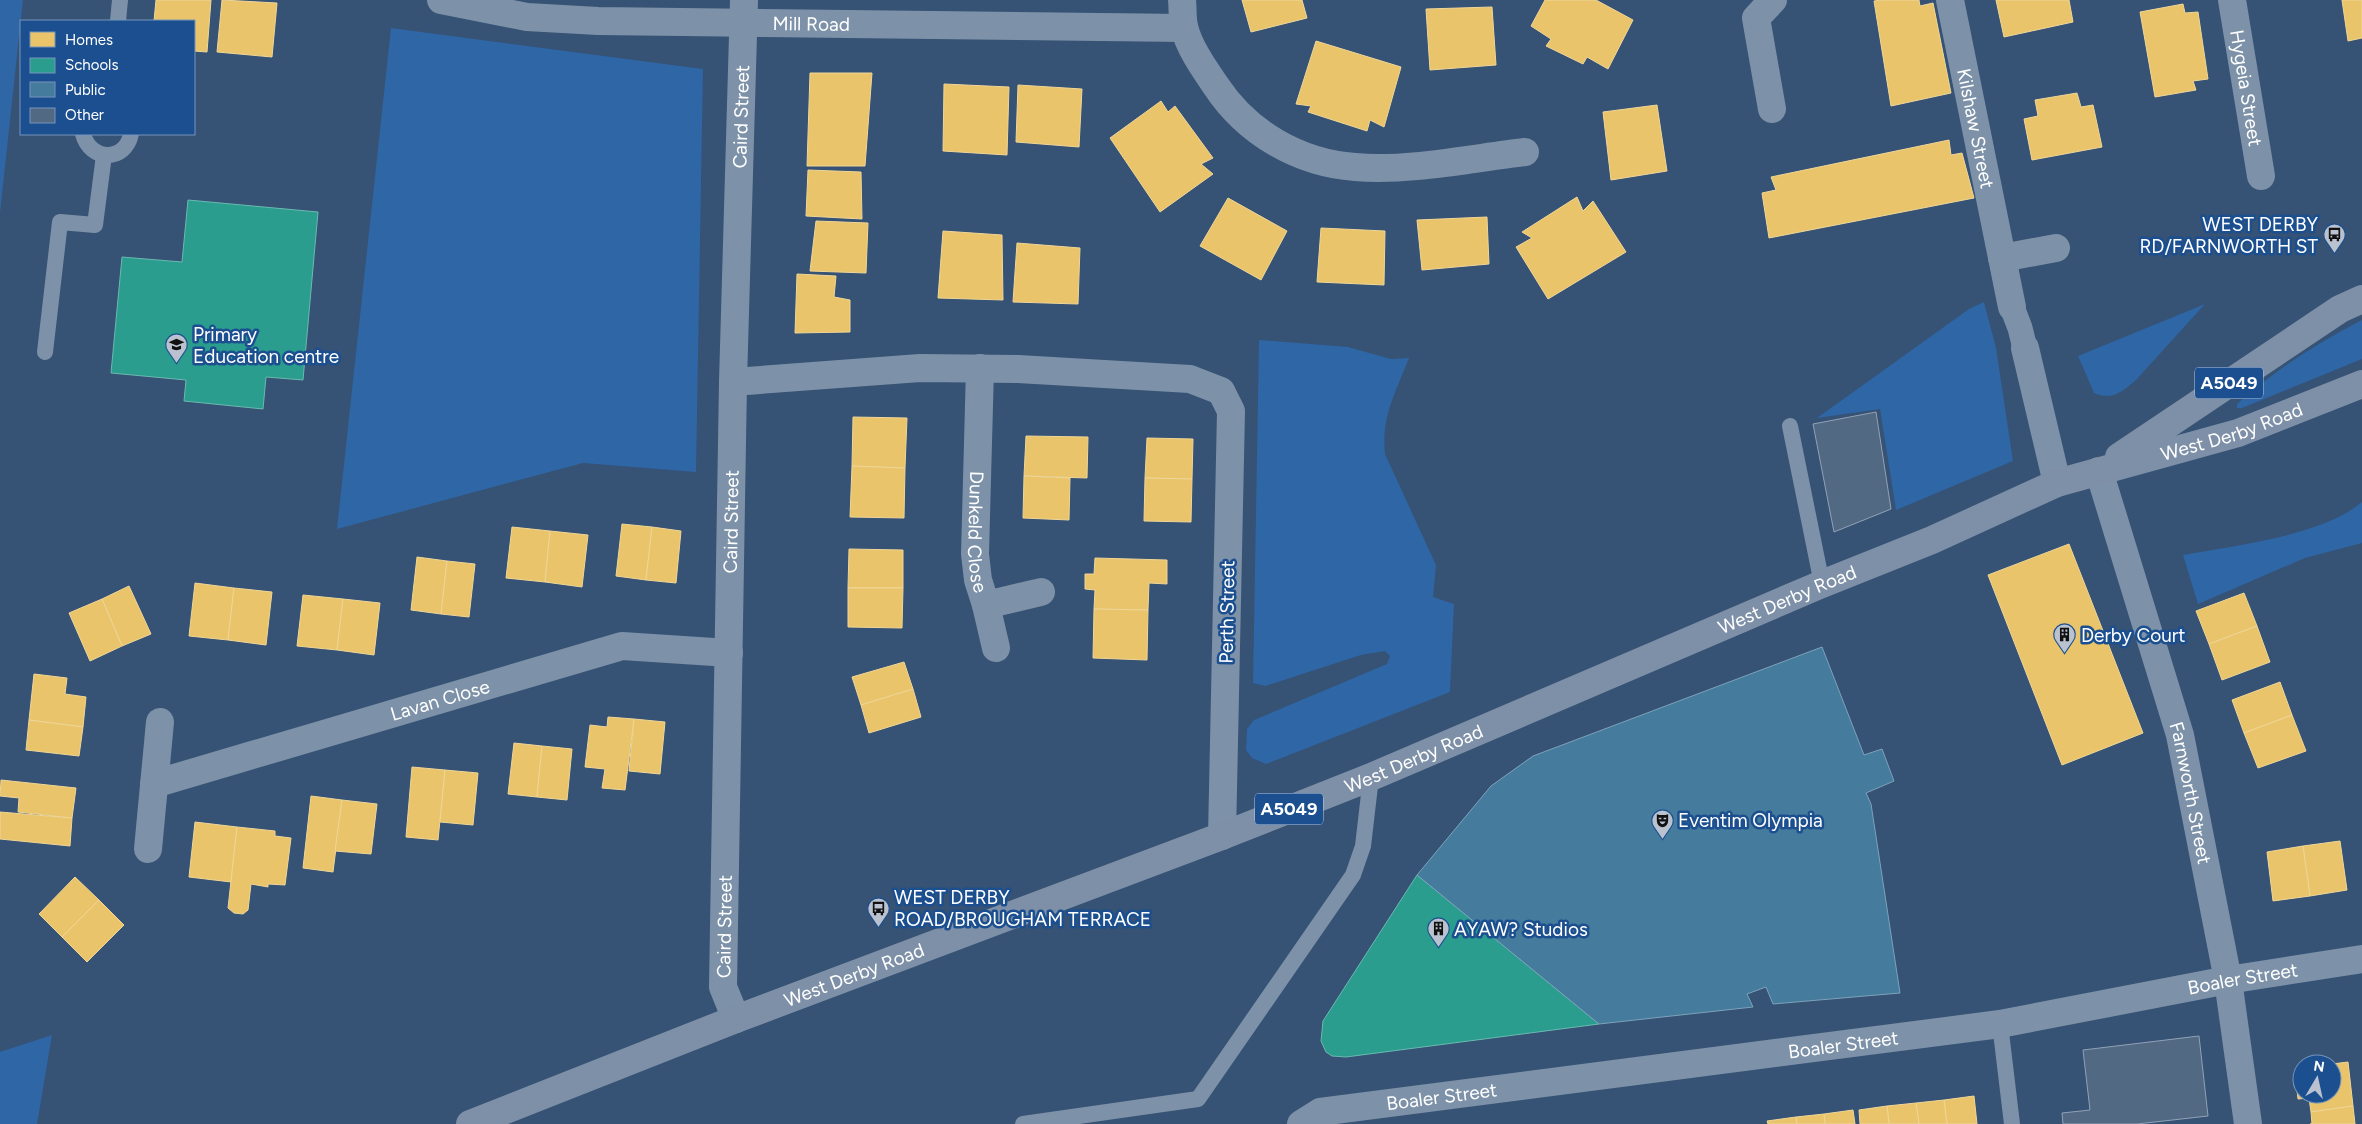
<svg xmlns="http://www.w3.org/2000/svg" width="2362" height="1124" font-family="Figtree,sans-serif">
<rect width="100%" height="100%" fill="#365274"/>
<g fill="#2f66a5">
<polygon points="0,0 23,0 0,213"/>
<polygon points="391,28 703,69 696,472 583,463 337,529"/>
<polygon points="1984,302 1996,348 2013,461 1896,510 1880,409 1817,418 1969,309"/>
<path d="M2205,304L2136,380C2122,392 2112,401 2094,393L2078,356Z"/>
<path d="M2362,320V359L2242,408H2237V404C2275,370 2317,343 2362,320Z"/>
<path d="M1259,340L1348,347L1391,359L1409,358C1396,392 1381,417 1385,454L1436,565L1433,597L1454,604L1450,692L1266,764L1252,758L1246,750L1247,729L1254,720L1387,664L1390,656L1385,651L1361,655L1265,686L1253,683Z"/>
<path d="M2362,502V543L2305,558L2198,604L2183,555C2236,545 2322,536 2362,502Z"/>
<polygon points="52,1035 37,1124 0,1124 0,1052"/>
</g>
<g fill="#e9c46a" stroke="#f0d697">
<polygon points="156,0 211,0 207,52 194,51 194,21 154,21"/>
<polygon points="222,0 277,3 272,57 217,52"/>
<polygon points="1242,0 1302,0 1307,18 1251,32"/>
<polygon points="1545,0 1596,0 1633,20 1608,69 1587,57 1583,64 1546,46 1551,39 1531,26"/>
<polygon points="1881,0 1919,0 1920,6 1933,3 1951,93 1891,106 1874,1"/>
<polygon points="1996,0 2069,0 2073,22 2004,37"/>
<polygon points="2342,0 2362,0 2362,38 2348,41"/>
<polygon points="2183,4 2185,13 2198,12 2208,79 2193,81 2196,90 2155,97 2140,12"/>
<polygon points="1492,7 1496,65 1430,70 1426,9"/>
<polygon points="1316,41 1401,67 1384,127 1370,120 1367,131 1308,112 1311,106 1296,104"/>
<polygon points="810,73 872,73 865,166 807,166"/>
<polygon points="944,84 1009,87 1007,155 943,151"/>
<polygon points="1018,85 1082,89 1079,147 1016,142"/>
<polygon points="2077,93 2081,107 2093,105 2102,147 2032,160 2024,119 2038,116 2035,100"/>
<polygon points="1161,101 1168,112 1175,106 1213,158 1201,164 1213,174 1160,212 1110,138"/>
<polygon points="1657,105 1667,171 1611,180 1603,112"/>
<polygon points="1949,140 1951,155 1962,153 1974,198 1769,238 1762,193 1776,190 1771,177"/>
<polygon points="808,170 861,172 862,219 806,216"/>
<polygon points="1577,197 1583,211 1593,201 1626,252 1548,299 1516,247 1532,238 1522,232"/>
<polygon points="1228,198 1287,231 1261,280 1200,246"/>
<polygon points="1487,217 1489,264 1422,270 1417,220"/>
<polygon points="816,221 868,223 866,273 810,271"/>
<polygon points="1321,228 1385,231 1384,285 1317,282"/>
<polygon points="943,231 1002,235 1003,300 938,298"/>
<polygon points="1017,243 1080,248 1078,304 1013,302"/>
<polygon points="797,274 836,276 834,297 850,300 850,332 795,333"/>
<polygon points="853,417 907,418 905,468 852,466"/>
<polygon points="1026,436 1088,437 1087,478 1024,476"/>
<polygon points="1147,438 1193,439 1192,479 1145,478"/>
<polygon points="852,466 905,468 904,518 850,517"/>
<polygon points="1024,476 1070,478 1069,520 1023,518"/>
<polygon points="1145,478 1192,479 1191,522 1144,521"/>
<polygon points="622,524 652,527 646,580 616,576"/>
<polygon points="512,527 550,531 545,582 506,578"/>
<polygon points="652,527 681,531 676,583 646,580"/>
<polygon points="550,531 588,535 582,587 545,582"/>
<polygon points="2069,544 2143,733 2062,765 1988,575"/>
<polygon points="849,549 903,550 903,588 848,588"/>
<polygon points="417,557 447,561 441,614 411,610"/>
<polygon points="1095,558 1167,560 1167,584 1149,583 1148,610 1094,609 1095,590 1085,589 1085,574 1094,574"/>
<polygon points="447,561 475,564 469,617 441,614"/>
<polygon points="195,583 234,588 228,640 189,636"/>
<polygon points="129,586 151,634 122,646 102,599"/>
<polygon points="234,588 272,592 266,645 228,640"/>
<polygon points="848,588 903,588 902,628 848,627"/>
<polygon points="2244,593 2257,626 2209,644 2196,611"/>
<polygon points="303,595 343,599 337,650 297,646"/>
<polygon points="102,599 122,646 90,661 69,613"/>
<polygon points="343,599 380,603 374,655 337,650"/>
<polygon points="1094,609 1148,610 1147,660 1093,658"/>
<polygon points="2257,626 2270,662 2222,680 2209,644"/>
<polygon points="904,662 913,689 861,705 852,677"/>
<polygon points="34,674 67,678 65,694 86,697 83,727 29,720"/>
<polygon points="2280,682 2292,715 2244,733 2232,700"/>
<polygon points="913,689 921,717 869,733 861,705"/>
<polygon points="2292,715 2306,751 2258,768 2244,733"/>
<polygon points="608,717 634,719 625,790 602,788 605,769 585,767 590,725 607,727"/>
<polygon points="634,719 665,722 660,774 629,771"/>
<polygon points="29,720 83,727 79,756 26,750"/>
<polygon points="514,743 542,746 537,797 508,794"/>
<polygon points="542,746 572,749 567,800 537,797"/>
<polygon points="412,767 445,770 438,840 406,837"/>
<polygon points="445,770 478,773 473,825 440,822"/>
<polygon points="1,780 76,788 72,818 18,812 19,798 0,796"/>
<polygon points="311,796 342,800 333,872 303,868"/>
<polygon points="342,800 377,804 371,854 335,851"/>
<polygon points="0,812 72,818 70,846 0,839"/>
<polygon points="195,822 237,827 231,882 189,877"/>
<polygon points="237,827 275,831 275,836 291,838 285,885 268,884 268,887 251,884 248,910 243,914 234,913 228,908"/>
<polygon points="2340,841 2347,890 2310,896 2303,846"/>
<polygon points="2303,846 2310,896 2273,901 2267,852"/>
<polygon points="75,877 99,900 62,937 39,914"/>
<polygon points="99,900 124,925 87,962 62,937"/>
<polygon points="2348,1062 2353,1106 2311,1112 2309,1098 2298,1099 2296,1081 2302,1080 2302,1094 2332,1094 2332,1064"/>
<polygon points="1974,1096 1977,1124 1947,1124 1944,1100"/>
<polygon points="1944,1100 1947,1124 1919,1124 1916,1103"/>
<polygon points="1916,1103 1919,1124 1889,1124 1887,1106"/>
<polygon points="1887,1106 1889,1124 1860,1124 1859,1110"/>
<polygon points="2353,1106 2355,1124 2310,1124 2312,1124 2311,1112"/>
<polygon points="1853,1110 1855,1124 1825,1124 1824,1114"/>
<polygon points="1824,1114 1825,1124 1797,1124 1796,1117"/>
<polygon points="1796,1117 1797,1124 1768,1124 1767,1121"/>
</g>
<g fill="#2a9d8f" stroke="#6abab1">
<polygon points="188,200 318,212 303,380 266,377 263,409 184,401 186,380 111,373 122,257 182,262"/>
<polygon points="1417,875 1599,1024 1346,1057 1332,1056 1326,1052 1321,1041 1323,1021"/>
</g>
<polygon fill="#457b9d" stroke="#7da3ba" points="1822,647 1864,755 1882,749 1894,781 1866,793 1871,804 1900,993 1773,1004 1766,987 1747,994 1753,1007 1599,1024 1417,875 1491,786 1533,756"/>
<g fill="#526984" stroke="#92a2b6">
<polygon points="1876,412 1891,509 1834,532 1813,424"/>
<polygon points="2199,1036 2208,1116 2137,1124 2063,1124 2062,1113 2090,1110 2083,1050"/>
</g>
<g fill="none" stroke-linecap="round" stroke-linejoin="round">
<g stroke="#7d92a8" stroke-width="16">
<polyline points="118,21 120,0"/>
<path d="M83,134C90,161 125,163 131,134"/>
<polyline points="45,352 60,222 95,225 104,155"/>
<polyline points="1790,426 1822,584"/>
<polyline points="2000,1024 2012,1124"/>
<polyline points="1023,1124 1198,1099 1353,875 1363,846 1371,777"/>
</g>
<polyline stroke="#7d92a8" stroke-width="25" points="2012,307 2020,328 2025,348"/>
<g stroke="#7d92a8" stroke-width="28">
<path id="s1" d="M441,0L527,17L598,21L1184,28"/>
<path d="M1182,0C1183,9 1182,18 1184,26C1188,46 1205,70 1216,86C1247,133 1299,163 1355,167C1407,172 1473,158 1525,152"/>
<path id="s2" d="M1950,0L2012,307"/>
<path id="s3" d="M2232,0L2261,176"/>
<polyline points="1772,109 1756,18 1773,0"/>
<polyline points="2002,258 2056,248"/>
<polyline points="2025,348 2057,483"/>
<path id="s4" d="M980,368L975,554L978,580L986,605L1041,592"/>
<polyline points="733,382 920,368 1018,369 1190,379 1221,391 1231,411 1222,836"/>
<path id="s5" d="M2099,471L2180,735L2228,980L2248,1124"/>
<polyline points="986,605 996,648"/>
<path id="s6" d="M154,784L622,646L729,653"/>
<polyline points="148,849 160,722"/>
<path id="s7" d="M736,1019L723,987L733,382L744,0"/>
<path id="s8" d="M1301,1124L1320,1112L2000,1024L2228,980L2362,959"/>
</g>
<g stroke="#7e90a7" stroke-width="28">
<polyline points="2119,457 2340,309 2362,299"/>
<path id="s9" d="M470,1124L736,1019L1222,836L1371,777L1822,584L1932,540L2057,483L2238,433L2362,384"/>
</g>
</g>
<defs>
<symbol id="bus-pin" viewBox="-11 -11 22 30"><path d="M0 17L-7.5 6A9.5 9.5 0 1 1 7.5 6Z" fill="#b9c2ce" stroke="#1b4f8f"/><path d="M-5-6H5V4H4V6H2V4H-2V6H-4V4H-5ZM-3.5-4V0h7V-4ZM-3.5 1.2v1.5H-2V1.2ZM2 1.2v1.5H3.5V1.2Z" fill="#111"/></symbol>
<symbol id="school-pin" viewBox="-11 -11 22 30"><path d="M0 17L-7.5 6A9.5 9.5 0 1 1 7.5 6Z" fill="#b9c2ce" stroke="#1b4f8f"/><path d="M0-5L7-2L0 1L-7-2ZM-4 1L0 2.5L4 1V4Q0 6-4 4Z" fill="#111"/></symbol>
<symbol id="building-pin" viewBox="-11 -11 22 30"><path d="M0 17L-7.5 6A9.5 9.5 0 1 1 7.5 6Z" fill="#b9c2ce" stroke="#1b4f8f"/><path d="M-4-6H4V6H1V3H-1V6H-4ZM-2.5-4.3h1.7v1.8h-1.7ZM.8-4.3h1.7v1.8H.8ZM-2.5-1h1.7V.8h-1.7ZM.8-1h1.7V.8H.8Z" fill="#111"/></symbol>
<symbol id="theatre-pin" viewBox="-11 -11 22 30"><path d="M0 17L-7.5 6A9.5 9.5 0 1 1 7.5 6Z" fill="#b9c2ce" stroke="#1b4f8f"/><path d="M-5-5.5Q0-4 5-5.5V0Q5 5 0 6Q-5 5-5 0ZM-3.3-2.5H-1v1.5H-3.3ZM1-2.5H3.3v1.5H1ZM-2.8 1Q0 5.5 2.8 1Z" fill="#111"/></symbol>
</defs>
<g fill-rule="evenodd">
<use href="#bus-pin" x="2322" y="222" width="25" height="34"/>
<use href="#school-pin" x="164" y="332" width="25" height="34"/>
<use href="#building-pin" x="2052" y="622" width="25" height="34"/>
<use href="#theatre-pin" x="1650" y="808" width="25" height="34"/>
<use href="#bus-pin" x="866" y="896" width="25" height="34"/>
<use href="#building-pin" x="1426" y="916" width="25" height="34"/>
</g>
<g text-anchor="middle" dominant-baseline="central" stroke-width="5" stroke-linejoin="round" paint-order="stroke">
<g fill="#1b4f8f" stroke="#bbcadd" stroke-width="1">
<rect x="2195" y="367.5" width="68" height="31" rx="4"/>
<rect x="1255" y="793.5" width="68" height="31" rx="4"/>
</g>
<g font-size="18" font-weight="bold" fill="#fff">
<text x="2229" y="383">A5049</text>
<text x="1289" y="809">A5049</text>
</g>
<g font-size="19" fill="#fff" stroke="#1b4f8f">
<text stroke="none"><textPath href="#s1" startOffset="372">Mill Road</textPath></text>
<text stroke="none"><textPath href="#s3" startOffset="89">Hygeia Street</textPath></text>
<text stroke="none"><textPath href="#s7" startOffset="905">Caird Street</textPath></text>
<text stroke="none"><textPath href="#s2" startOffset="131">Kilshaw Street</textPath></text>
<text stroke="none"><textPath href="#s9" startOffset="1894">West Derby Road</textPath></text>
<text stroke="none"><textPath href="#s7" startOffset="500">Caird Street</textPath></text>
<text stroke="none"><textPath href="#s4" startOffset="164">Dunkeld Close</textPath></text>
<text stroke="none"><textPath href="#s9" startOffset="1418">West Derby Road</textPath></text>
<text transform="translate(1227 612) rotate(-89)">Perth Street</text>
<text stroke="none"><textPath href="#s6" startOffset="298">Lavan Close</textPath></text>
<text stroke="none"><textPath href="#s9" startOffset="1012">West Derby Road</textPath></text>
<text stroke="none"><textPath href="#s5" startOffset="335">Farnworth Street</textPath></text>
<text stroke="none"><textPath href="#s7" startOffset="95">Caird Street</textPath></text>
<text stroke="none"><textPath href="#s9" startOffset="412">West Derby Road</textPath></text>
<text stroke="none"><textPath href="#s8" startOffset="955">Boaler Street</textPath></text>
<text stroke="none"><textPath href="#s8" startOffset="550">Boaler Street</textPath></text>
<text stroke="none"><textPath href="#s8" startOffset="145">Boaler Street</textPath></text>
</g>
<g font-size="19" fill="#fff" stroke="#1b4f8f" text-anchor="start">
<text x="2318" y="224" text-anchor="end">WEST DERBY<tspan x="2318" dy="22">RD/FARNWORTH ST</tspan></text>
<text x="193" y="334">Primary<tspan x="193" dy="22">Education centre</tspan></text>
<text x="2081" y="635">Derby Court</text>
<text x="1678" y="820">Eventim Olympia</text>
<text x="894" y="897">WEST DERBY<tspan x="894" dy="22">ROAD/BROUGHAM TERRACE</tspan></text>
<text x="1454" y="929">AYAW? Studios</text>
</g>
</g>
<rect x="20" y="20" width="175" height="115" fill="#1b4f8f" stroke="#7695bc"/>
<rect x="30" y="32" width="25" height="15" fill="#e9c46a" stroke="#7695bc"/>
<text x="65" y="45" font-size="15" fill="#ffffff">Homes</text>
<rect x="30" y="58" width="25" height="15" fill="#2a9d8f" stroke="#7695bc"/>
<text x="65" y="70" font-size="15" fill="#ffffff">Schools</text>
<rect x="30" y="82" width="25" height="15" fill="#457b9d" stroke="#7695bc"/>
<text x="65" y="95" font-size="15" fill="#ffffff">Public</text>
<rect x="30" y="108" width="25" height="15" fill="#526984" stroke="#7695bc"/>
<text x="65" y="120" font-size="15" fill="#ffffff">Other</text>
<g transform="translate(2317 1079) rotate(9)"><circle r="24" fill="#1b4f8f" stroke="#7695bc"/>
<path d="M0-4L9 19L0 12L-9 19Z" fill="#b9c2ce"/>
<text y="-8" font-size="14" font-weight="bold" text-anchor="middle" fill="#ffffff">N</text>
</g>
</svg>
